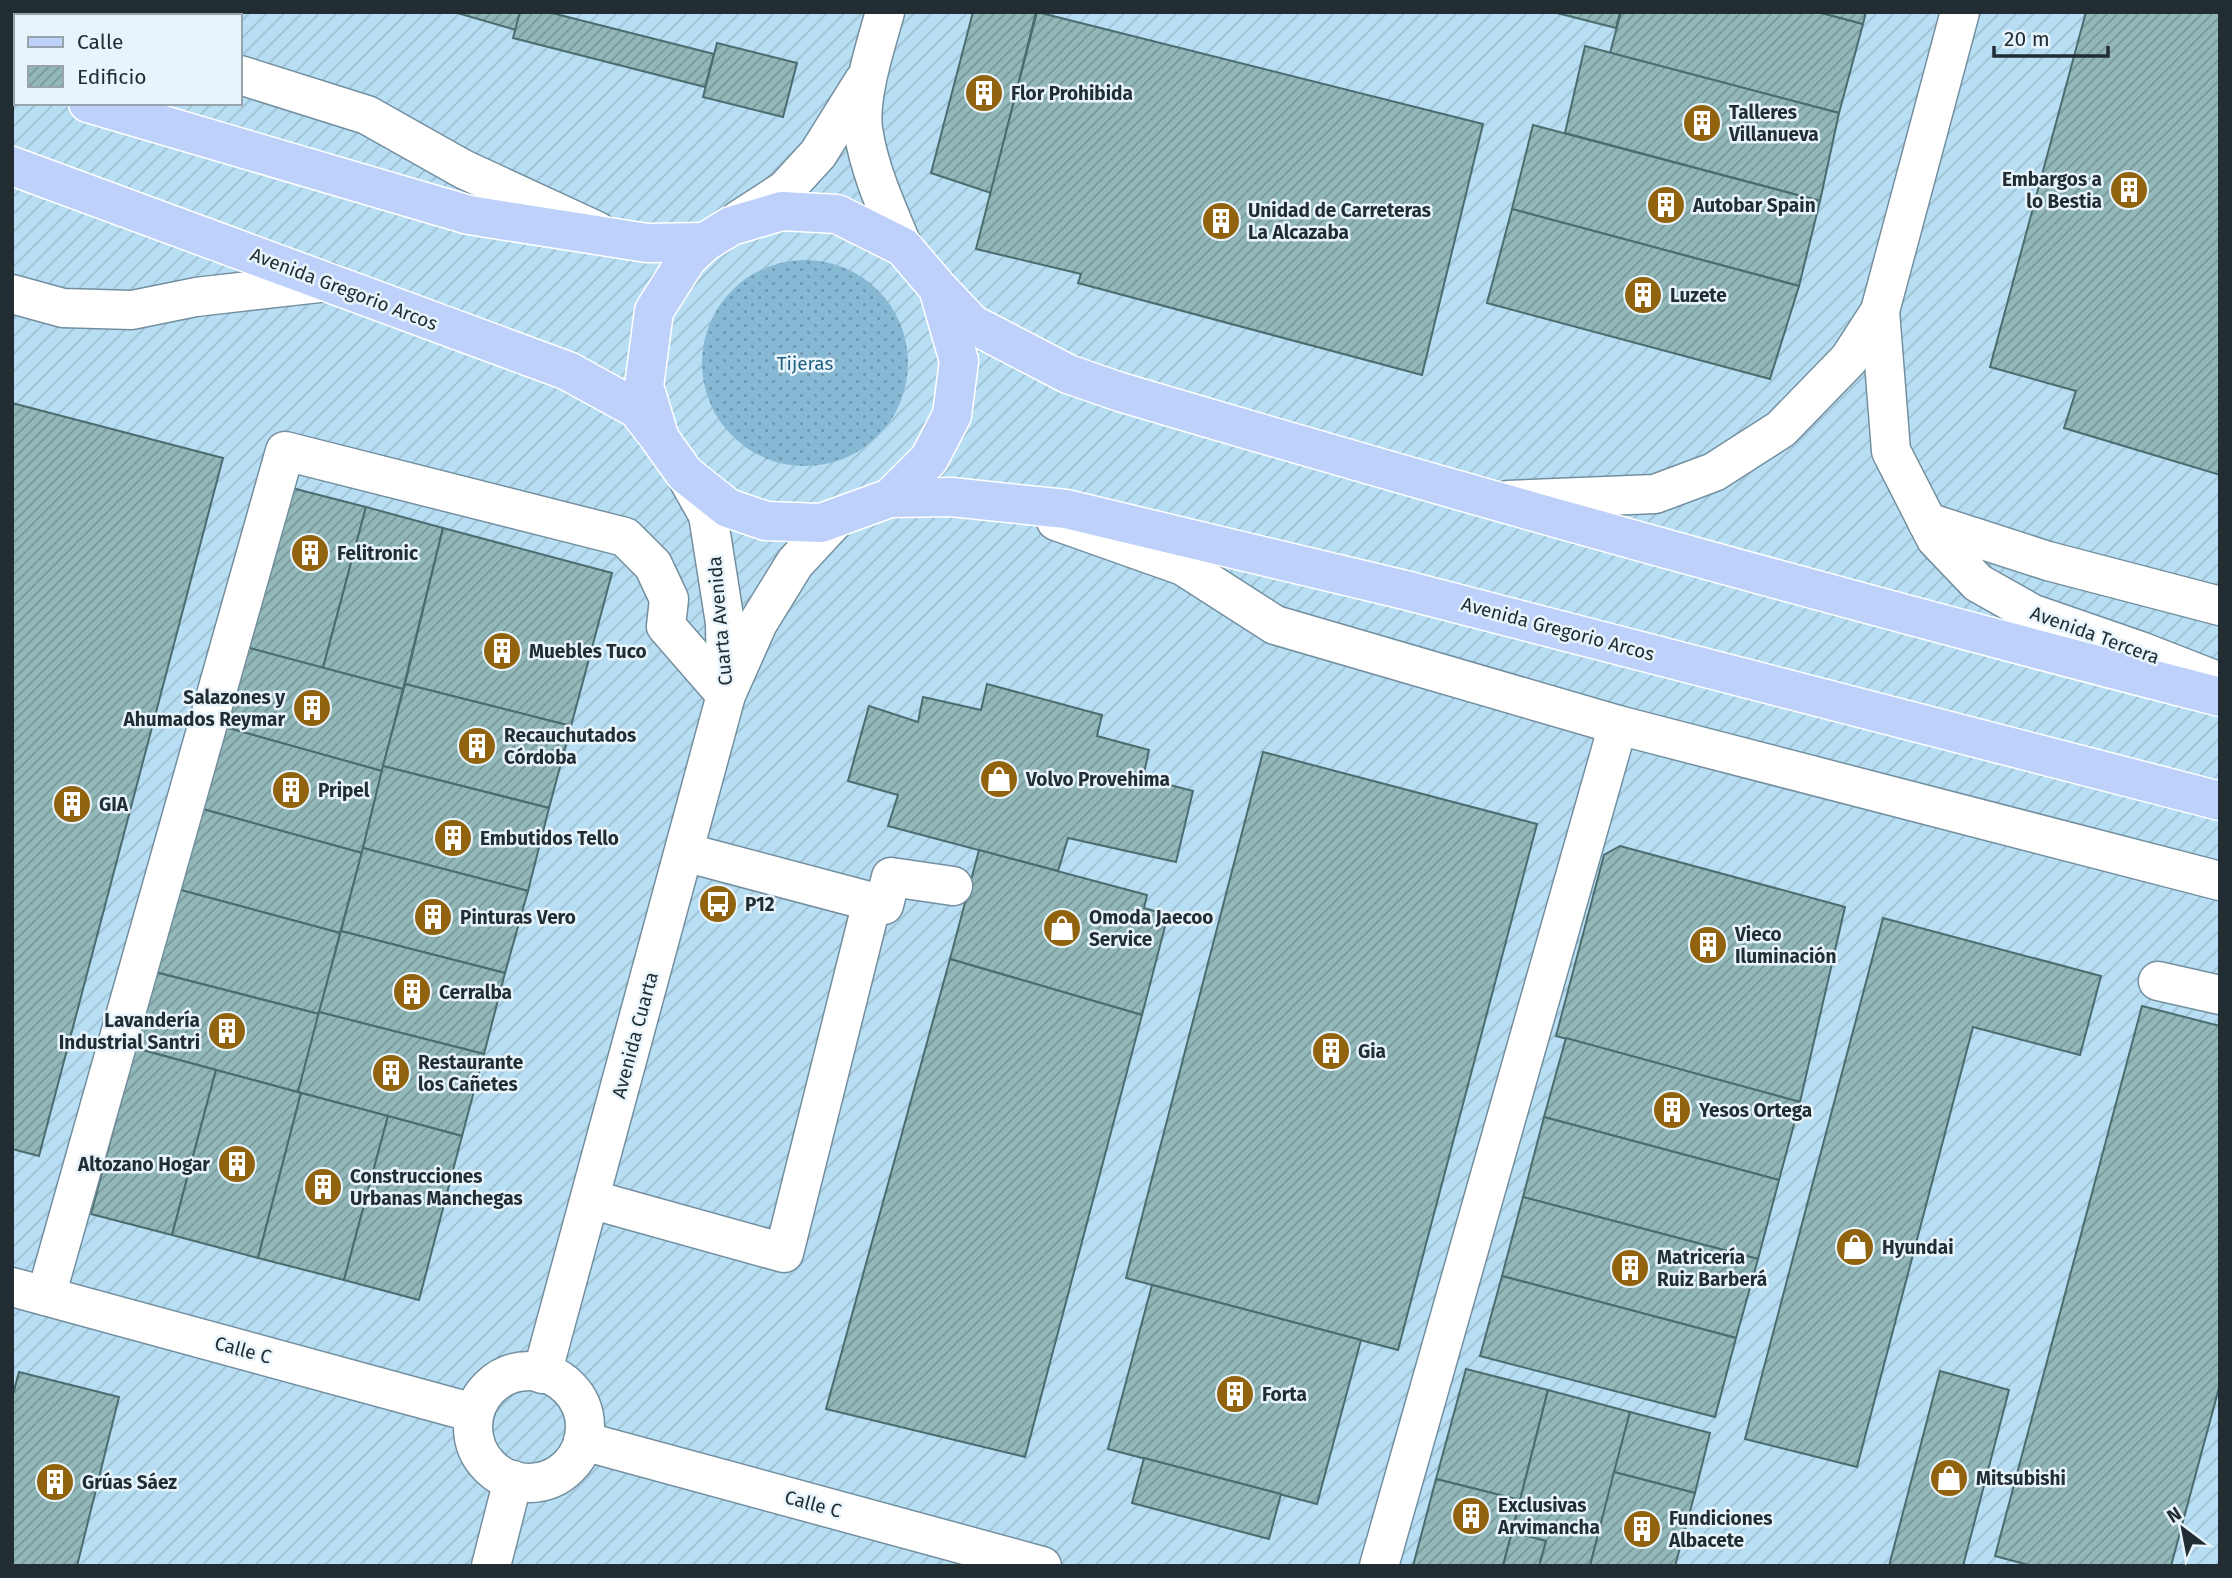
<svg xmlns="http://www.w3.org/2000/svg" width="2232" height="1578" font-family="'Fira Sans',sans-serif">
<defs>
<pattern id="industrial-furrows" width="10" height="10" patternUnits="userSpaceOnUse" patternTransform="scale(1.75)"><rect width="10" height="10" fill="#b8def4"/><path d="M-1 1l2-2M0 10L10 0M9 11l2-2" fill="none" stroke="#9ebfd2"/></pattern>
<pattern id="garden-dots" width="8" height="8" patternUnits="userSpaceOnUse" patternTransform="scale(1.75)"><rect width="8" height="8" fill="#88b9d4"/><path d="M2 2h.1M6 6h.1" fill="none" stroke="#6f97ad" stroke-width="1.8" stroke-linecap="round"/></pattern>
<pattern id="building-hatch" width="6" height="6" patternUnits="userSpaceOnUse" patternTransform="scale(1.75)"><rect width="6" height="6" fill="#93b8ba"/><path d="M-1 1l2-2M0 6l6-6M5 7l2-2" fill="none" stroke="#789698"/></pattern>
</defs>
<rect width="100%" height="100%" fill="#cbeafb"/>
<path fill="url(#industrial-furrows)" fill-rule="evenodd" d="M12,12H2220V1566H12ZM16,16H240V103H16Z"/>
<circle fill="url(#garden-dots)" cx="805" cy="363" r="103"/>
<g fill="url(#building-hatch)" stroke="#4b6d70" stroke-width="2">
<polygon points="454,12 520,12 516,30"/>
<polygon points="520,12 548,12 714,54 705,87 513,38"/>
<polygon points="973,12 1036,12 991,193 931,173"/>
<polygon points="1037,12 1483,124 1422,375 1078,283 1081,274 976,249"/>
<polygon points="1553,12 1620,12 1616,28"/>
<polygon points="1621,12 1818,12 1863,24 1839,113 1610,53"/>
<polygon points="1818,12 1866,12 1863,24"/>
<polygon points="2086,12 2220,12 2220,475 2064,428 2076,391 1990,367"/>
<polygon points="717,43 797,63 783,117 703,97"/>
<polygon points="1585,46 1839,113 1820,201 1565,133"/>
<polygon points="1533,125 1820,201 1799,286 1512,209"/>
<polygon points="1512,209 1799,286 1770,379 1487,303"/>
<polygon points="12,403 223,458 39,1156 12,1149"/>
<polygon points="284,486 366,507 323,668 242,646"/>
<polygon points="366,507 443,528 403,689 323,668"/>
<polygon points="443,528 612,573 571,726 405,684"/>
<polygon points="242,646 403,689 382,771 221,726"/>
<polygon points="405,684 571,726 549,808 383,766"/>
<polygon points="987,684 1102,715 1097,736 1149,750 1143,778 1193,791 1176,862 1068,838 1058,871 888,826 898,795 848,781 869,706 918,722 923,697 981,710"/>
<polygon points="221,726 382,771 362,853 199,808"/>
<polygon points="1263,752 1537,824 1398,1350 1126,1278"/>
<polygon points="383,766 549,808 528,891 363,848"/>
<polygon points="199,808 362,853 340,933 177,889"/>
<polygon points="1620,846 1845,907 1800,1102 1556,1036 1604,855"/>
<polygon points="363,848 528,891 505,973 341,931"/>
<polygon points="979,850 1147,895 1144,908 1168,915 1142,1015 950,959"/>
<polygon points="177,889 340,933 319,1014 155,972"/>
<polygon points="1883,918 2101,976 2080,1055 1973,1027 1857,1467 1745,1439"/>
<polygon points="341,931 505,973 484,1054 319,1012"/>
<polygon points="950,959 1142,1015 1025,1457 826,1409"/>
<polygon points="155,972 319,1014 298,1092 135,1048"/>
<polygon points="2142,1006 2220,1026 2220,1384 2171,1566 2032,1566 1995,1556"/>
<polygon points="319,1012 484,1054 462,1136 298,1092"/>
<polygon points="1566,1038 1800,1102 1779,1180 1544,1117"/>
<polygon points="135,1048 216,1070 172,1235 91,1214"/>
<polygon points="216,1070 301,1093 258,1258 172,1235"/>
<polygon points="301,1093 388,1116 344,1280 258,1258"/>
<polygon points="388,1116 462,1136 419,1300 344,1280"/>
<polygon points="1544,1117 1779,1180 1758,1259 1523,1197"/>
<polygon points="1523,1197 1758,1259 1736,1338 1502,1276"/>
<polygon points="1502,1276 1736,1338 1715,1417 1480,1356"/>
<polygon points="1152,1285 1361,1340 1317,1504 1108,1449"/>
<polygon points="1466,1369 1548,1390 1520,1500 1436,1479"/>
<polygon points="1940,1371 2009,1390 1963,1566 1889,1566"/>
<polygon points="19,1372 119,1397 77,1566 12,1566 12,1398"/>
<polygon points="1548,1390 1630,1412 1590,1566 1539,1566 1546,1541 1512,1532"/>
<polygon points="1630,1412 1710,1433 1695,1493 1614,1472"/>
<polygon points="1144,1458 1281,1494 1269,1539 1132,1503"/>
<polygon points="1614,1472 1695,1493 1675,1566 1590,1566"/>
<polygon points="1436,1479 1520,1500 1503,1566 1413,1566"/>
<polygon points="1512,1532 1546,1541 1539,1566 1503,1566"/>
</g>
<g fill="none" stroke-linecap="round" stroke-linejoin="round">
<defs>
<g id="minor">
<path d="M885,12C876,45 859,95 863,129C869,170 887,209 903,247"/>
<polyline points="12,14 19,16"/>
<polyline points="240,75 367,115 463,169 597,231"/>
<polyline points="739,220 785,190 818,154 863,82"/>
<polyline points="12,294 63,308 132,310 196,297 328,282"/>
<polyline points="1880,311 1891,451 1936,539 1978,583 2033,614 2143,652 2220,682"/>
<polyline points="685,474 708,515 725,623 726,685"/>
<polyline points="1508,500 1655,494 1714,472 1781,429 1849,359 1880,311 1960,12"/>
<polyline points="1056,521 1183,566 1275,625 1618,725 2220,881"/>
<polyline points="1927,522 2048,561 2220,606"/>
<polyline points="684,852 884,905 891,877 953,886"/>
<polyline points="2158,981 2220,995"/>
<polyline points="590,1199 784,1253 872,902"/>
<polyline points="12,1287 474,1413"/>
<polyline points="46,1296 285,451 625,537 653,565 669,599 666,626 726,695"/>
<circle cx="529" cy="1427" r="56"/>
<polyline points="542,1374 726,695 758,623 795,563 835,520"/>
<polyline points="583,1441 1042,1566"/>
<polyline points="491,1566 513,1480"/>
<polyline points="1379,1566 1618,725"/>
</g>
<g id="major">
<polyline points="12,81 16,82"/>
<polyline points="88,103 469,215 647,243 705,242"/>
<polyline points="12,166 568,371 637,409 658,436"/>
<path d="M938,288L959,361L952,415L929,459L890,498L821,523L766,521L728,508L685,474L660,439L644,386L654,311L687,259L705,242L731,226L782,211L837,214L903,247L938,288L972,324L1068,374L1120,392C1485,500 1851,602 2220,697"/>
<polyline points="890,498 951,497 1066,509 1405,590 2220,801"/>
</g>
</defs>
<use href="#minor" stroke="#738f9f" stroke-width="41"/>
<use href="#major" stroke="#fff" stroke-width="41"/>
<use href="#minor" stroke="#fff" stroke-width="38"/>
<use href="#major" stroke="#bdd1fb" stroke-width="38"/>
</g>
<defs>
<symbol id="building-disc" viewBox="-11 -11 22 22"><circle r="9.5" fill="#91630f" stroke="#e8f4fb"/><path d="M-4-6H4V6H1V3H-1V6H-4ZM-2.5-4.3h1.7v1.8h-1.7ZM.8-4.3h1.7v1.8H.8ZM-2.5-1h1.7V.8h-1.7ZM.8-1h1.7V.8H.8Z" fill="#fff"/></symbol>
<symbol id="shop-disc" viewBox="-11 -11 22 22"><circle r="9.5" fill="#91630f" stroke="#e8f4fb"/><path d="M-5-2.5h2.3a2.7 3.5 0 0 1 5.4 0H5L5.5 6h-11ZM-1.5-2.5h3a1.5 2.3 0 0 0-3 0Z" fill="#fff"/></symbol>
<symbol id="bus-disc" viewBox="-11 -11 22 22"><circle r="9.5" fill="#91630f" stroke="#e8f4fb"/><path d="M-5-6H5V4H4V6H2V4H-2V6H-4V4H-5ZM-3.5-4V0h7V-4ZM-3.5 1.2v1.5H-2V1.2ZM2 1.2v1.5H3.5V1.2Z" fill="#fff"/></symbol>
</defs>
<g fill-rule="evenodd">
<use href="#building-disc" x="962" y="71" width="44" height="44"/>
<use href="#building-disc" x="1680" y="101" width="44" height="44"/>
<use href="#building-disc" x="2107" y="168" width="44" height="44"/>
<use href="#building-disc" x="1644" y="183" width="44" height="44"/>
<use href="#building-disc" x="1199" y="199" width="44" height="44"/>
<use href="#building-disc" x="1621" y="273" width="44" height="44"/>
<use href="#building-disc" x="288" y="531" width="44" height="44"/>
<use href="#building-disc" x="480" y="629" width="44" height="44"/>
<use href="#building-disc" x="290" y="686" width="44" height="44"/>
<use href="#building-disc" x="455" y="724" width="44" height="44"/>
<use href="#shop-disc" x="977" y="757" width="44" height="44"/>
<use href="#building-disc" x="269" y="768" width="44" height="44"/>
<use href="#building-disc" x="50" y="782" width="44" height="44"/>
<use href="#building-disc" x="431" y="816" width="44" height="44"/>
<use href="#bus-disc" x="696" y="882" width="44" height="44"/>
<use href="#building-disc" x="411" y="895" width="44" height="44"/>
<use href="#shop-disc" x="1040" y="906" width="44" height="44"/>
<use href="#building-disc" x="1686" y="923" width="44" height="44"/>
<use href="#building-disc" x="390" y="970" width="44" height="44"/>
<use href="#building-disc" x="205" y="1009" width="44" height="44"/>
<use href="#building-disc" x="1309" y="1029" width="44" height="44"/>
<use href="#building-disc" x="369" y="1051" width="44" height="44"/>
<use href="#building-disc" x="1650" y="1088" width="44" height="44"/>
<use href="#building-disc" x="215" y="1142" width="44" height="44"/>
<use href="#building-disc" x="301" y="1165" width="44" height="44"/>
<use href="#shop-disc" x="1833" y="1225" width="44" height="44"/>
<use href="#building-disc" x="1608" y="1246" width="44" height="44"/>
<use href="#building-disc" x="1213" y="1372" width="44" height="44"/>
<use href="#shop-disc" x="1927" y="1456" width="44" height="44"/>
<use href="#building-disc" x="33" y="1460" width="44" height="44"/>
<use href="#building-disc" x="1449" y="1494" width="44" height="44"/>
<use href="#building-disc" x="1620" y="1507" width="44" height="44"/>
</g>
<g text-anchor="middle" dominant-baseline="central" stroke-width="5" stroke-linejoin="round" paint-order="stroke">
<g font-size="19" font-weight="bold" fill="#212d33" stroke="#e8f4fb" text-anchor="start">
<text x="1011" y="93">Flor Prohibida</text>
<text x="1729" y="112">Talleres<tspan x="1729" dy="22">Villanueva</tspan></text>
<text x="2102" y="179" text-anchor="end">Embargos a<tspan x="2102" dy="22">lo Bestia</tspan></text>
<text x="1693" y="205">Autobar Spain</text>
<text x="1248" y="210">Unidad de Carreteras<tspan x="1248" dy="22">La Alcazaba</tspan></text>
<text x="1670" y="295">Luzete</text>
<text x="337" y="553">Felitronic</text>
<text x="529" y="651">Muebles Tuco</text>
<text x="285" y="697" text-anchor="end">Salazones y<tspan x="285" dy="22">Ahumados Reymar</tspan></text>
<text x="504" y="735">Recauchutados<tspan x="504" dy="22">Córdoba</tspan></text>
<text x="1026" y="779">Volvo Provehima</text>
<text x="318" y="790">Pripel</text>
<text x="99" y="804">GIA</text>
<text x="480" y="838">Embutidos Tello</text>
<text x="745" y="904">P12</text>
<text x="460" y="917">Pinturas Vero</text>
<text x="1089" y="917">Omoda Jaecoo<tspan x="1089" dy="22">Service</tspan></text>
<text x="1735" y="934">Vieco<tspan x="1735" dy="22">Iluminación</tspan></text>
<text x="439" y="992">Cerralba</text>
<text x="200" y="1020" text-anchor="end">Lavandería<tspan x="200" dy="22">Industrial Santri</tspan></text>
<text x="1358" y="1051">Gia</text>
<text x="418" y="1062">Restaurante<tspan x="418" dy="22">los Cañetes</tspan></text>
<text x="1699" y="1110">Yesos Ortega</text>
<text x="210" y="1164" text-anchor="end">Altozano Hogar</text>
<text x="350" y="1176">Construcciones<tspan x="350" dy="22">Urbanas Manchegas</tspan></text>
<text x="1882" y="1247">Hyundai</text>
<text x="1657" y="1257">Matricería<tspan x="1657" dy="22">Ruiz Barberá</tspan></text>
<text x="1262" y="1394">Forta</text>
<text x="1976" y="1478">Mitsubishi</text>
<text x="82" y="1482">Grúas Sáez</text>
<text x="1498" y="1505">Exclusivas<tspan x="1498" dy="22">Arvimancha</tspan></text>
<text x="1669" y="1518">Fundiciones<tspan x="1669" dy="22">Albacete</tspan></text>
</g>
<g font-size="19" fill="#212d33" stroke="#e8f4fb">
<text transform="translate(344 289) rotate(21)">Avenida Gregorio Arcos</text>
<text transform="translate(720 621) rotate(-95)">Cuarta Avenida</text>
<text transform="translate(1558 629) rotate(15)">Avenida Gregorio Arcos</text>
<text transform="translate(2095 635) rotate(20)">Avenida Tercera</text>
<text transform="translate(635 1035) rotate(-75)">Avenida Cuarta</text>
<text transform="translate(243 1350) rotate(15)">Calle C</text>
<text transform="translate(813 1504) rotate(15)">Calle C</text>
</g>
<g font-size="19" fill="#1e5f7d" stroke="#e8f4fb">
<text x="805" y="363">Tijeras</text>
</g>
</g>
<rect width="2232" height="1578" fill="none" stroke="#212d33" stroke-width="28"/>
<rect x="14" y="14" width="228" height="91" fill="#e8f4fb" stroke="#98a4ab" stroke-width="2"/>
<rect x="28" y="37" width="35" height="10" fill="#bdd1fb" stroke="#98a4ab" stroke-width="2"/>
<text x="77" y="49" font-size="21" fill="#212d33">Calle</text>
<rect x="28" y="66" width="35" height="21" fill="url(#building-hatch)" stroke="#98a4ab" stroke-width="2"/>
<text x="77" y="84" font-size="21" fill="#212d33">Edificio</text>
<g transform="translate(2183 1529) rotate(328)" stroke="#e8f4fb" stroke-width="5" paint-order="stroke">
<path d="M0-5L12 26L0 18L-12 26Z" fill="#212d33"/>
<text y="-10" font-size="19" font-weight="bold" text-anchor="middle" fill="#212d33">N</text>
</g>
<path d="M1994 46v10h114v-10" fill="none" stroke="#212d33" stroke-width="3.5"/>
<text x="2004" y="46" font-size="21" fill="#212d33" stroke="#e8f4fb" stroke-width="5" paint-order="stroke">20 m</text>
</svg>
